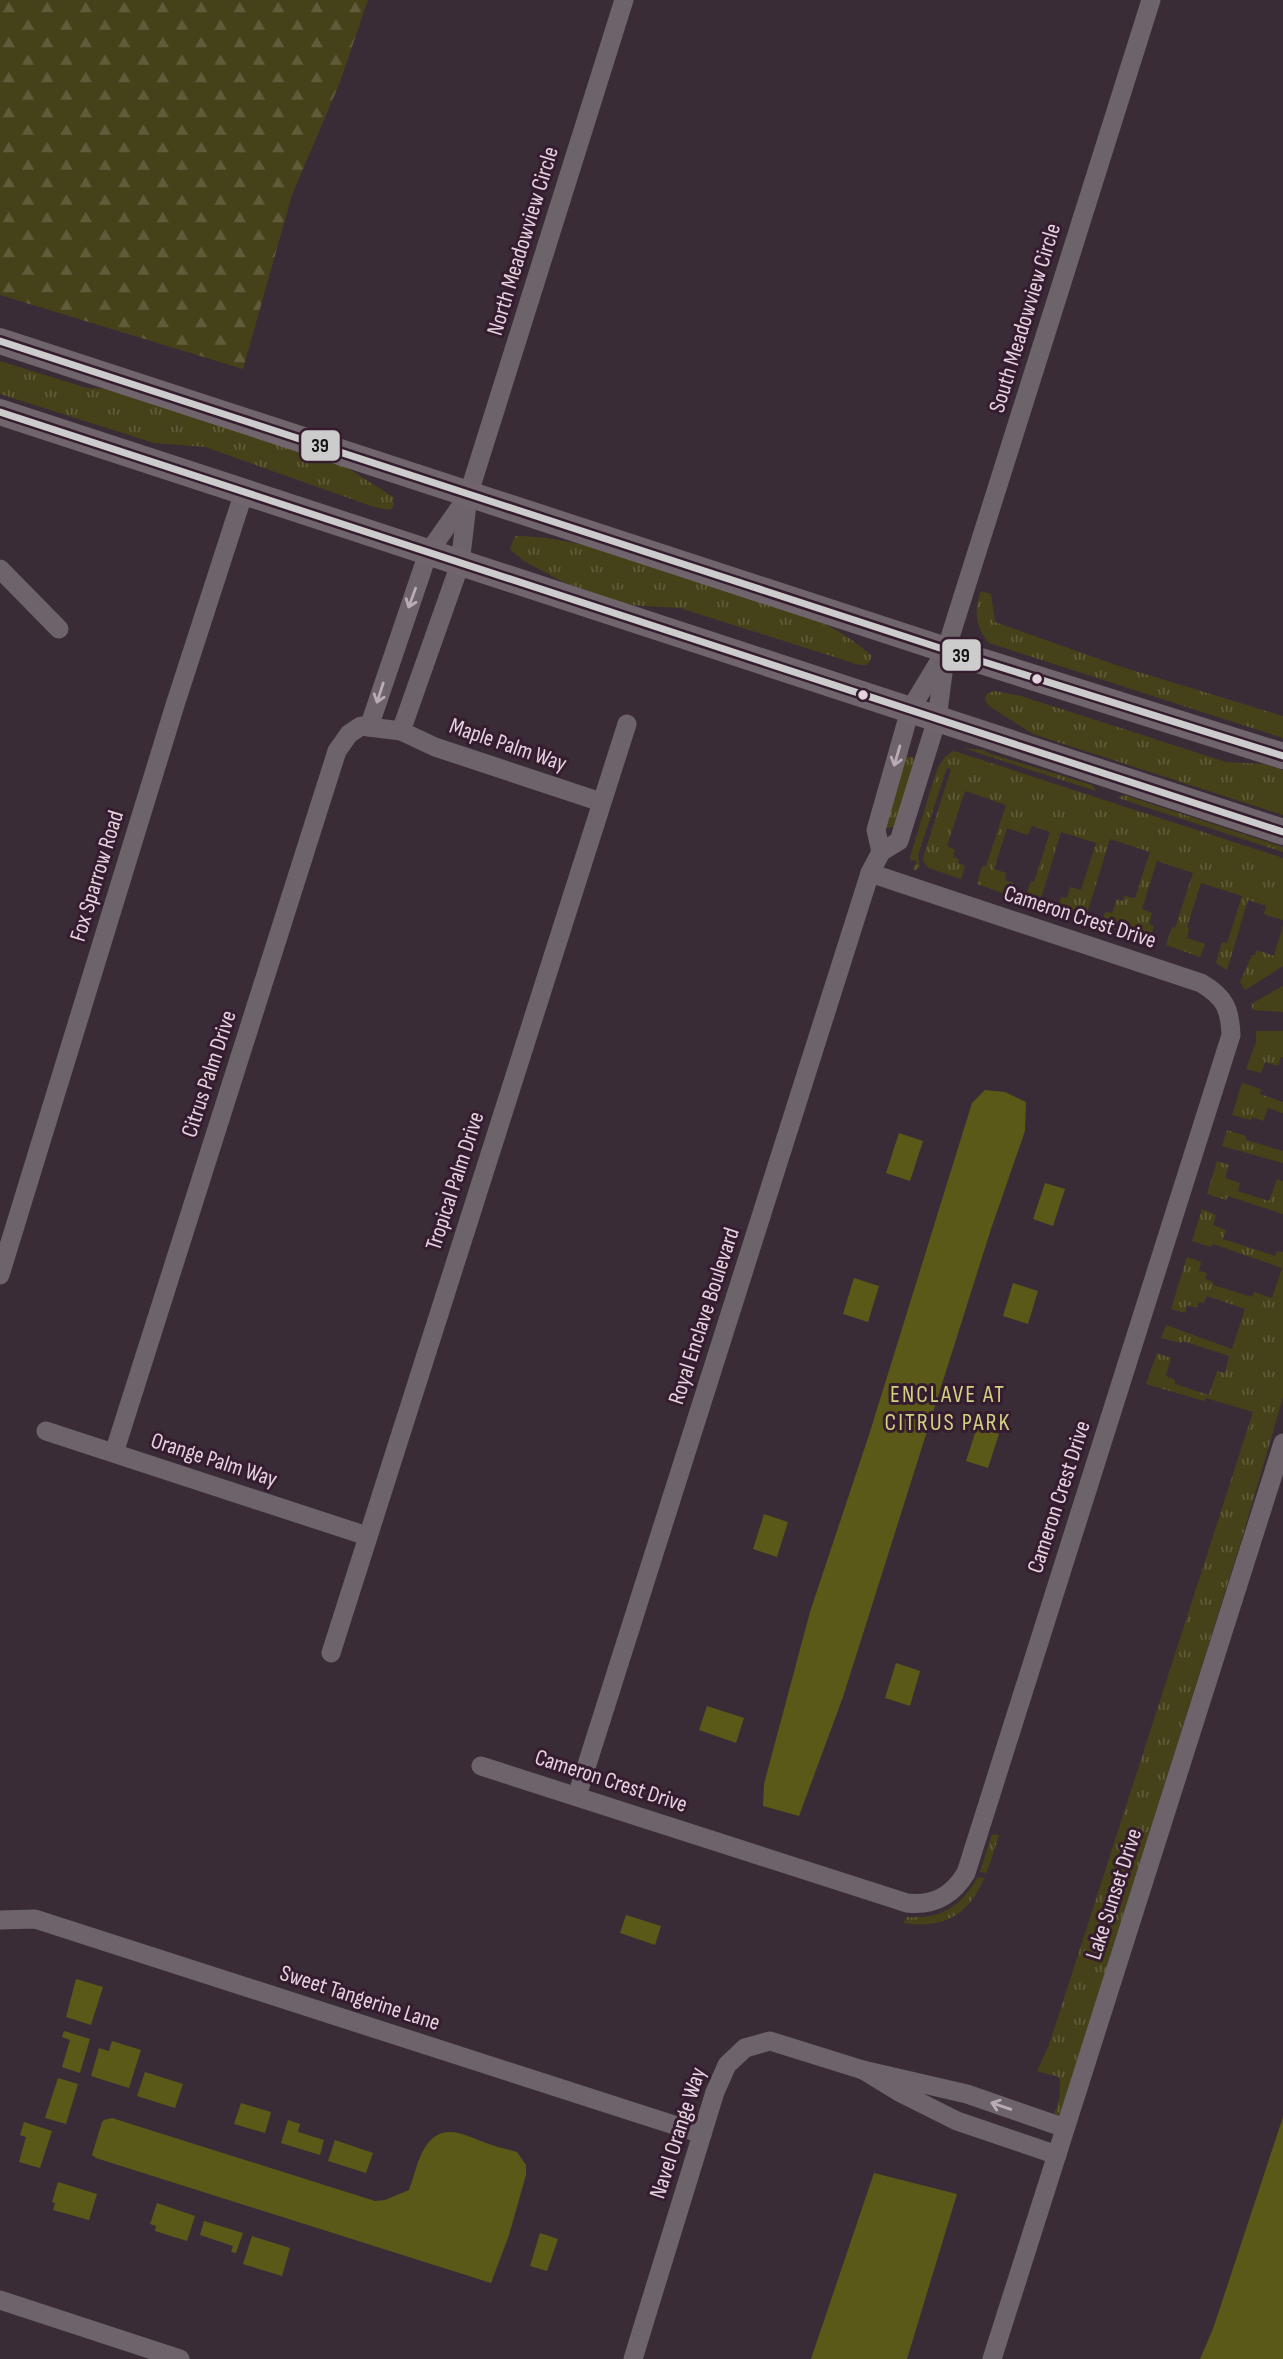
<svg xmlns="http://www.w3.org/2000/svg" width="1283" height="2359" font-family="'Sofia Sans Condensed',sans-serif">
<defs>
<pattern id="grass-tufts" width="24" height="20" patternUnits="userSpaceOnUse" patternTransform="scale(1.75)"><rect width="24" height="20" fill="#454219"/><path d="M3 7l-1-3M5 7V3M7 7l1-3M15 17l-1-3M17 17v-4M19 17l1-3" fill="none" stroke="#605c3a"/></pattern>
<pattern id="forest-firs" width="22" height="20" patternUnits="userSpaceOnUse" patternTransform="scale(1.75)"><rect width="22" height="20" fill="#454219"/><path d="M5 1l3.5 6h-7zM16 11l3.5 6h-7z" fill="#605c3a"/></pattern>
</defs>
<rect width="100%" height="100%" fill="#3a2c36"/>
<g fill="url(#grass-tufts)">
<polygon points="0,361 87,388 132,390 343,465 393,497 394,506 390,510 374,507 205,447 154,443 0,394"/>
<path d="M515,536C571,536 623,557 676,574C741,594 820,608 872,656C868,666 866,666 856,664L680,608L628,605L565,583L524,561L510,549Z"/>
<path d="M981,591L991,594L995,622L1119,666L1283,716V738L989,643C975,627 974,611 981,591Z"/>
<polygon points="994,691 1021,696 1226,762 1264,764 1283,770 1283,815 1033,734 989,706 985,700 987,694"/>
<polygon points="963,748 983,750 991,754 1092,785 1096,791"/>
<path d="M954,751L1283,858V920L1264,914L1266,906L1248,900L1227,970L1216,963L1222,942L1227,943L1242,896L1201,883L1187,927L1189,928L1187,938L1205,944L1200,957L1166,945L1172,927L1175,928L1193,873L1157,861L1142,909L1152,913L1149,924L1154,926L1149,940L1101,925L1105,912L1112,913L1117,899L1123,901L1124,896L1135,898L1150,852L1110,839L1085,920L1057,911L1061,897L1067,898L1070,887L1081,890L1096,843L1061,832L1039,905L1024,900L1031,881L1034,882L1050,832L1032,826L1028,835L1007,828L994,869L1006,873L1005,880L1013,883L1008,895L977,884L982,866H986L1006,805L965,791L947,846L955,850L953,857L959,859L958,863L965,866L961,879L929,868L924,862L923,858L951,769L947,768L918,855L920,867L914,871L913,866L917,864L915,860L911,861L910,857L935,776C939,765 943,756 954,751Z"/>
<polygon points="908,757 913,757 916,762 894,827 887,828 883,823 903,759"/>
<polygon points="1124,795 1283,847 1283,852 1118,798"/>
<polygon points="1283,925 1283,966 1245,990 1240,982 1252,955 1255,955 1257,950 1274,956"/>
<polygon points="1283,986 1283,1012 1253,1010 1251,1004"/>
<polygon points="1256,1031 1283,1031 1283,1057 1281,1057 1278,1066 1265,1062 1261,1073 1246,1069 1256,1042"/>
<polygon points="1242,1083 1261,1089 1260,1094 1283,1102 1283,1113 1268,1108 1263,1121 1252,1117 1251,1120 1232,1115"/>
<polygon points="1227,1130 1246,1136 1246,1140 1283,1151 1283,1163 1222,1146"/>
<polygon points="1217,1161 1229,1165 1225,1178 1240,1183 1238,1191 1269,1201 1277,1179 1283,1181 1283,1214 1228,1196 1226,1200 1207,1194"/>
<path d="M1202,1209L1216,1215L1213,1225L1226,1230L1223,1239L1275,1256L1277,1251L1283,1252V1397L1243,1535L1055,2132L1048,2128C1056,2113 1063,2094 1059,2077L1037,2071L1049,2045L1253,1412L1206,1398L1204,1401L1146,1384L1157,1353L1171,1358L1166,1376L1175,1380V1384L1209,1395L1217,1371L1225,1373L1229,1356L1183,1341L1181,1343L1161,1338L1166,1325L1232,1349L1245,1309L1207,1296L1204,1303L1199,1302L1197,1308L1187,1305L1185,1313L1171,1309L1187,1257L1201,1262L1199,1271L1207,1273L1205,1279L1213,1282V1285L1252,1297L1254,1292L1272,1298L1282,1268L1213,1244L1211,1247L1192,1241Z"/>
<path d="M992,1834L999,1835C983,1887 970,1933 903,1923L907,1917C943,1919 960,1907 978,1877L984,1878L986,1873L980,1872Z"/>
</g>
<polygon fill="url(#forest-firs)" points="0,0 368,0 340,82 292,195 243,369 0,295"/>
<g fill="#5b5917">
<polygon points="985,1090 1005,1092 1026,1102 1025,1131 991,1229 843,1697 799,1816 763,1806 764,1784 810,1612 869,1435 972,1103"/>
<polygon points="899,1133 923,1141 910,1181 886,1173"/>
<polygon points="1045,1183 1065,1189 1053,1226 1033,1219"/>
<polygon points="854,1278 879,1286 868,1322 843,1314"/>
<polygon points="1013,1283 1038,1291 1028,1324 1003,1316"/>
<polygon points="977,1427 999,1434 988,1468 966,1461"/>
<polygon points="764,1514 788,1522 777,1557 753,1549"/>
<polygon points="896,1663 920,1671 910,1706 885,1698"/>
<polygon points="707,1706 744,1718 736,1743 699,1730"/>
<polygon points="626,1915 661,1926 655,1945 620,1933"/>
<polygon points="76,1979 103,1987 91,2025 66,2017"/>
<polygon points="64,2031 90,2039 80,2073 62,2067 70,2040 62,2037"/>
<polygon points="112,2041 141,2050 129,2088 91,2076 99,2048 109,2051"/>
<polygon points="145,2072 183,2084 175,2108 137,2096"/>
<polygon points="58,2078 78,2084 66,2124 45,2118"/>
<polygon points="241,2103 271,2112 265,2133 234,2124"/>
<polygon points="1283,2117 1283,2359 1200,2359 1213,2329"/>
<path d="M112,2118L375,2201L385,2200L409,2190C414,2177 417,2161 424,2149C441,2121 462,2134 486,2143C496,2147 507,2149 517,2152L526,2165V2175L509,2235L491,2283L96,2158L92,2155L102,2122L104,2120Z"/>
<polygon points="288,2120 300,2124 298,2132 324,2140 320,2155 281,2143"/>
<polygon points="24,2122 52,2131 40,2168 19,2162 26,2137 20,2135"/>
<polygon points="335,2140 373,2153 366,2173 328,2161"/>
<polygon points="874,2173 957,2194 907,2359 811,2359"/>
<polygon points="58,2182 97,2194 89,2220 53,2210 55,2203 52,2202"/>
<polygon points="157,2203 195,2216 187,2241 155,2231 156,2226 150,2224"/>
<polygon points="204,2221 243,2233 236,2253 231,2252 233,2246 200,2235"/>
<polygon points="540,2233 558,2239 547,2271 530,2266"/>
<polygon points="252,2236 290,2248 282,2276 243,2264"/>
</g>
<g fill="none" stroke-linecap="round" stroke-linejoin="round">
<g stroke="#6d636a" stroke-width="19">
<polyline points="0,569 59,629"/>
<polyline points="369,727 428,553 466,499"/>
<polyline points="401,731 460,564 468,496 624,0"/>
<polyline points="881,852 876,830 910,710 942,657"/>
<polyline points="0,1275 175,705 244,492"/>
<polyline points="46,1431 367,1536"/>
<polyline points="114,1453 337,751 349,734 361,726 401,731 435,747 601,802"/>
<polyline points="331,1653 627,724"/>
<path d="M481,1766L907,1903C934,1906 952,1896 966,1873L1231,1035C1230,1009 1225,997 1201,983L870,873"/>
<polyline points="577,1796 870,873 881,852 899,841 937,719 946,650 1151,0"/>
<polyline points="0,1920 35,1919 702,2134"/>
<polyline points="1057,2155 957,2121 899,2092 863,2070 967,2094 1065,2128"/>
<polyline points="0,2300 180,2359"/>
<polyline points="633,2359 715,2092 727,2065 745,2048 770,2041 863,2070"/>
<polyline points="992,2359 1283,1443"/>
</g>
<g stroke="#70656d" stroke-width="26">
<polyline points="0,341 946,650 1283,756"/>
<polyline points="0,412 1283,832"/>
</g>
<defs>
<g id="bus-1">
<polyline points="0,341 946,650 1283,756"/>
<polyline points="0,412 1283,832"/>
</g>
</defs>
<use href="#bus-1" stroke="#351c2f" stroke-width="12"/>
<use href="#bus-1" stroke="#ccc" stroke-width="7"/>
</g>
<defs><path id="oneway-shaft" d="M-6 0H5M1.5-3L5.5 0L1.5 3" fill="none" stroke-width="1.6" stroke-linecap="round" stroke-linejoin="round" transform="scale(1.75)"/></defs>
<g stroke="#baabb5">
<use href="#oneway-shaft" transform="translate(412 598) rotate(110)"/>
<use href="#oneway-shaft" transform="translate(380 693) rotate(108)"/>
<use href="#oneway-shaft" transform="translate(897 756) rotate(106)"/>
<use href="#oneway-shaft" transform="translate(1001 2106) rotate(-161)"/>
</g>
<g fill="#e4d2de" stroke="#351c2f" stroke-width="2.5">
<circle cx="1037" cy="679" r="6"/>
<circle cx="863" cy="695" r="6"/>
</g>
<g text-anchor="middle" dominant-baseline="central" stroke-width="6" stroke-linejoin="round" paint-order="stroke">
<g font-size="23" fill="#e4d2de" stroke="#351c2f">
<text transform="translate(523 241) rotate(-73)">North Meadowview Circle</text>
<text transform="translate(1025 318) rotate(-73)">South Meadowview Circle</text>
<text transform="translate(508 745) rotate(19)">Maple Palm Way</text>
<text transform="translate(97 876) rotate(-73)">Fox Sparrow Road</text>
<text transform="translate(1080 917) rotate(18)">Cameron Crest Drive</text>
<text transform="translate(209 1074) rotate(-72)">Citrus Palm Drive</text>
<text transform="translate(455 1181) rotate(-72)">Tropical Palm Drive</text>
<text transform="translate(704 1316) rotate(-72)">Royal Enclave Boulevard</text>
<text transform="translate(214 1460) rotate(18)">Orange Palm Way</text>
<text transform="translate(1059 1497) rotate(-72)">Cameron Crest Drive</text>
<text transform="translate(611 1781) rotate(18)">Cameron Crest Drive</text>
<text transform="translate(1114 1894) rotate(-72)">Lake Sunset Drive</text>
<text transform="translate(360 1998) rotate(18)">Sweet Tangerine Lane</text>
<text transform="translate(678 2133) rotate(-72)">Navel Orange Way</text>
</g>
<g font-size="24" letter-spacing="2" fill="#d1d182" stroke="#351c2f">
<text x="948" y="1394">ENCLAVE AT<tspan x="948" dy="28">CITRUS PARK</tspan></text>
</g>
</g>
<g stroke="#351c2f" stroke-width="2.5">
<rect x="300" y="429" width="41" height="33" rx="7" fill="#ccc"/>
<rect x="941" y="638" width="41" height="34" rx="7" fill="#ccc"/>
</g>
<g font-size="19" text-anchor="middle" font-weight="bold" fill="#111">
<text x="320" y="452">39</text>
<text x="961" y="662">39</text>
</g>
</svg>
